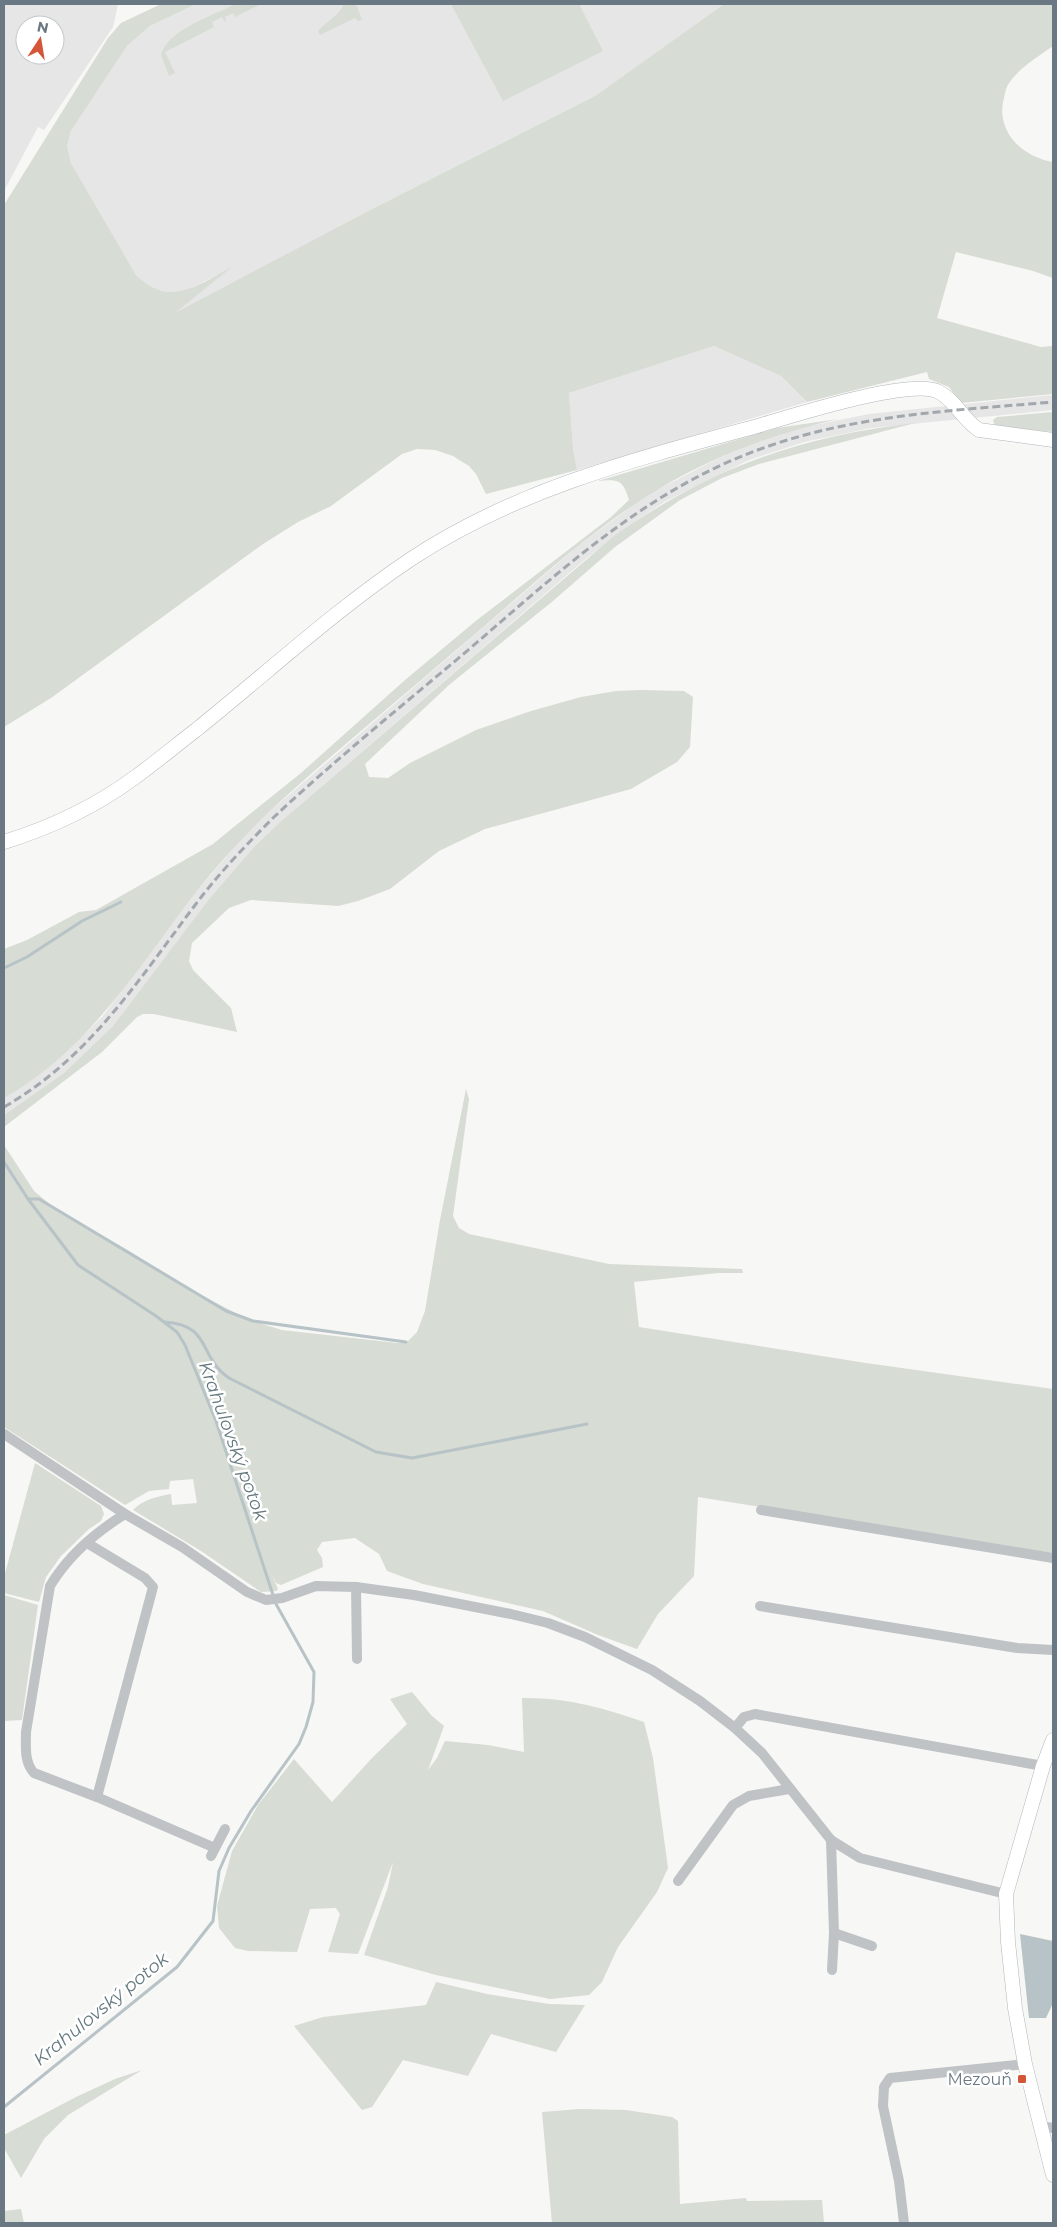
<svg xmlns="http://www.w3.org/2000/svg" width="1057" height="2227" font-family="Montserrat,sans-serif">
<rect width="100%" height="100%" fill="#f7f7f5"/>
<g fill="#e5e6e5" fill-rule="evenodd">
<path d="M4,4H118L113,27L44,130L38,127L4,191ZM25,25H55V55H25Z"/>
<polygon points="196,4 724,4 595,96 374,208 178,313 174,313 229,269 187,290 174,293 153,289 144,283 136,275 71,163 67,146 71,131 127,46 150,26"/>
<polygon points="714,346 781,376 807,402 577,470 573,448 569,393"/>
<polygon points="1053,395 1053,410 871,428 804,442 749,460 666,501 643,516 588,557 279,823 254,847 209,899 113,1026 64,1073 4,1115 4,1098 55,1062 102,1017 198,890 243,837 269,812 578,546 635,504 659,489 717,459 744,447 800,428 869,414"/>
</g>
<g fill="#d7dcd4">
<path d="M161,4H196L150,26L127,46L71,131L67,146L71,163L136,275C169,309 199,284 232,267L175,313L374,208L595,96L724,4H1053V46C1038,57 1020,67 1009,83C1006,87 1005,93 1004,98C995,131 1022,157 1053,162V278L1033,271L956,252L937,318L1041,347L1053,346V394L961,403L949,387L929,379L927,372L807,402L781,376L714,346L569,393L573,448L577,470L486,494L476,474L469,466L453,456L435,450L417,449L402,454L331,506L298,522L263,544L51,698L4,727V205L108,38L121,23Z"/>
<path d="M236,4H261L235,17L233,13L225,17L226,21L225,22L222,17L212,22L214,27L165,52L175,73L169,76L161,55C167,30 214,15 236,4Z"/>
<path d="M344,4H356L362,20L358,21L355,18L320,35L318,31C327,21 339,16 344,4Z"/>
<polygon points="451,4 579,4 603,51 503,101"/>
<polygon points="1053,412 1053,432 995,426 993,420 997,417"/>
<path d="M838,419C775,434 715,455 659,489C585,533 521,596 455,651C393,705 329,756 269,812C243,837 219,863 197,891C139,966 89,1050 4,1098V949L27,940L79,912L96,910L213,844L235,826L301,773L405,680L477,620L611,517L629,500C623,480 619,479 598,481L777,428Z"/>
<path d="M915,423L759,464L722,478L680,500L615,547L553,601L449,685L365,764L369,777L388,778L410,763L476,730L531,711L581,697L616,691L640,690L684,691L693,697L690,747L677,762L631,789L485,829L439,851L390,889L358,901L338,906L251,900L229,908L192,943L189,961L193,970L231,1008L237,1032L154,1014H143L137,1017L102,1052L4,1127V1115L64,1073L113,1026L209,899L254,847L279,823L614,536C711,468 797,437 915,423Z"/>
<path d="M466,1089L469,1099L453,1216L459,1228L469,1234L609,1264L742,1269L743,1273H718L634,1282L639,1327L866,1363L1053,1389V1553L698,1497L694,1576L658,1614L637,1649L598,1635L543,1611L423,1584L387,1571L379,1554L355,1538L322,1542L317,1550L322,1558L323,1567L281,1585L276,1583L270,1570L278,1589L276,1591L261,1592L201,1551L133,1510C144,1499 156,1497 171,1494L172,1505L197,1503L193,1479L170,1481L169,1489L149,1491L125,1505L4,1427V1145L34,1191L57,1210L131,1252L184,1286L249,1320L282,1330L397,1343L407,1342L417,1332L425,1311L440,1220Z"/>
<polygon points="35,1463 101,1506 104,1514 101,1521 89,1529 61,1556 46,1577 39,1602 4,1593 4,1577"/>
<polygon points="4,1595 38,1605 22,1720 4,1721"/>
<path d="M412,1692L431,1715L444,1726L428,1770L437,1758L445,1741L488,1745L524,1752L522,1698C564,1697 605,1708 644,1722L653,1758L668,1868L657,1892L618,1947L602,1982L589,1995L550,1999L436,1975L364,1955L388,1887L393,1862L358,1954L328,1952L340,1914L336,1908L310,1909L297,1952L248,1951L235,1948L219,1928L217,1906L232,1851L258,1805L294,1759L332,1802L372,1758L407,1724L390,1699Z"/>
<polygon points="436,1982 487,1994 549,2004 585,2005 556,2052 491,2034 468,2076 403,2060 372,2107 362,2110 294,2026 323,2017 426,2005"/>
<polygon points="142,2070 68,2115 44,2139 21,2178 4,2148 4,2135 76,2097 115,2079"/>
<polygon points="580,2109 626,2110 672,2117 678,2121 680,2204 746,2198 747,2201 822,2200 824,2223 552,2223 542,2112"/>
<polygon points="21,2209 24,2223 4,2223 4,2211"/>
</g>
<polygon fill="#b7c3c6" points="1020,1934 1053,1941 1053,2003 1046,2018 1029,2018"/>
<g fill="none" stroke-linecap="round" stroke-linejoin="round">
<g stroke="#b7c3c6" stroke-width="3">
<polyline points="4,968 27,957 82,921 121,902"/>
<polyline points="4,1162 28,1199 78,1265 156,1316 177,1332 185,1345 216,1421 273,1595"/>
<polyline points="29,1199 39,1199 226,1311 253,1321 406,1342"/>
<path d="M164,1322C213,1325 197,1356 229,1378L376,1452L412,1458L587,1424"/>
<polyline points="4,2107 177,1967 213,1921 219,1871 229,1848 251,1811 299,1744 306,1727 313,1702 314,1672 276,1604"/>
</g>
<defs>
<g id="secondary">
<path d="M4,842C49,828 96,806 134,778C155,763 175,746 196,730C267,673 335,610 411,559C515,490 635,459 754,427C789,417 911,377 939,392C956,401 963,420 979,430L1053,440"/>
<polyline points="1053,1740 1043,1766 1006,1894 1008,1942 1015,2008 1025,2064 1053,2175"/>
</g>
</defs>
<use href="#secondary" stroke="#b1b7bb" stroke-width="15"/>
<g stroke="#bfc3c6" stroke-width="10">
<polyline points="4,1434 125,1514 182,1547 247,1592 266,1600 282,1598 316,1586 356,1587 414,1595 511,1614 548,1623 585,1637 652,1670 700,1701 735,1728 762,1753 831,1840 860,1858 1006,1894"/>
<polyline points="761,1510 1053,1558"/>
<path d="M125,1514C96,1532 68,1556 50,1586L26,1732C26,1747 24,1762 34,1773L97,1797L215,1848"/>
<polyline points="87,1543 145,1578 153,1587 97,1797"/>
<polyline points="356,1587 357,1659"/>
<polyline points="760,1606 1017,1648 1053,1650"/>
<polyline points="735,1728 744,1717 755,1714 1043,1766"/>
<polyline points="831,1840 834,1933 832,1970"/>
<polyline points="211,1856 225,1829"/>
<polyline points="678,1881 733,1805 749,1796 789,1789"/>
<polyline points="834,1933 872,1946"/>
<polyline points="1040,2126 1053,2128"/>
<polyline points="904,2223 899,2181 883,2106 884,2087 890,2078 1025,2064"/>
</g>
<use href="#secondary" stroke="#fff" stroke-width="14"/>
<path stroke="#a1a7ac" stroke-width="3" stroke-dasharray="8 4" stroke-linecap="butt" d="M4,1107C93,1056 142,974 202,896C224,868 249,842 274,817C334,761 398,709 461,656C561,571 650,484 778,443C866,414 961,410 1053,402"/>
</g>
<rect fill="#d45638" stroke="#fff" stroke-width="2" x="1017" y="2074" width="10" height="10" rx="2.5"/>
<g text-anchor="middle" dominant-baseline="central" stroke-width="5" stroke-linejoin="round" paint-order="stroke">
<g font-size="16" fill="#697883" stroke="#fff" text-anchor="end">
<text x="1012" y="2079">Mezouň</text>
</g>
<g font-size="18" font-style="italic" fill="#65797f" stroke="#fff">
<text transform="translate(233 1441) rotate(70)">Krahulovský potok</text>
<text transform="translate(101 2009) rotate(-39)">Krahulovský potok</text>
</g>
</g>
<rect width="1057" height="2227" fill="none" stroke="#697883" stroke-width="10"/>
<g transform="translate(40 40) rotate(12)"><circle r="24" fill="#ffffff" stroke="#c3c9cd"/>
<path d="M0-4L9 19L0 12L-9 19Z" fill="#d45638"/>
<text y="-8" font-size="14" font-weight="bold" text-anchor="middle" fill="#697883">N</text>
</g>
</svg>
